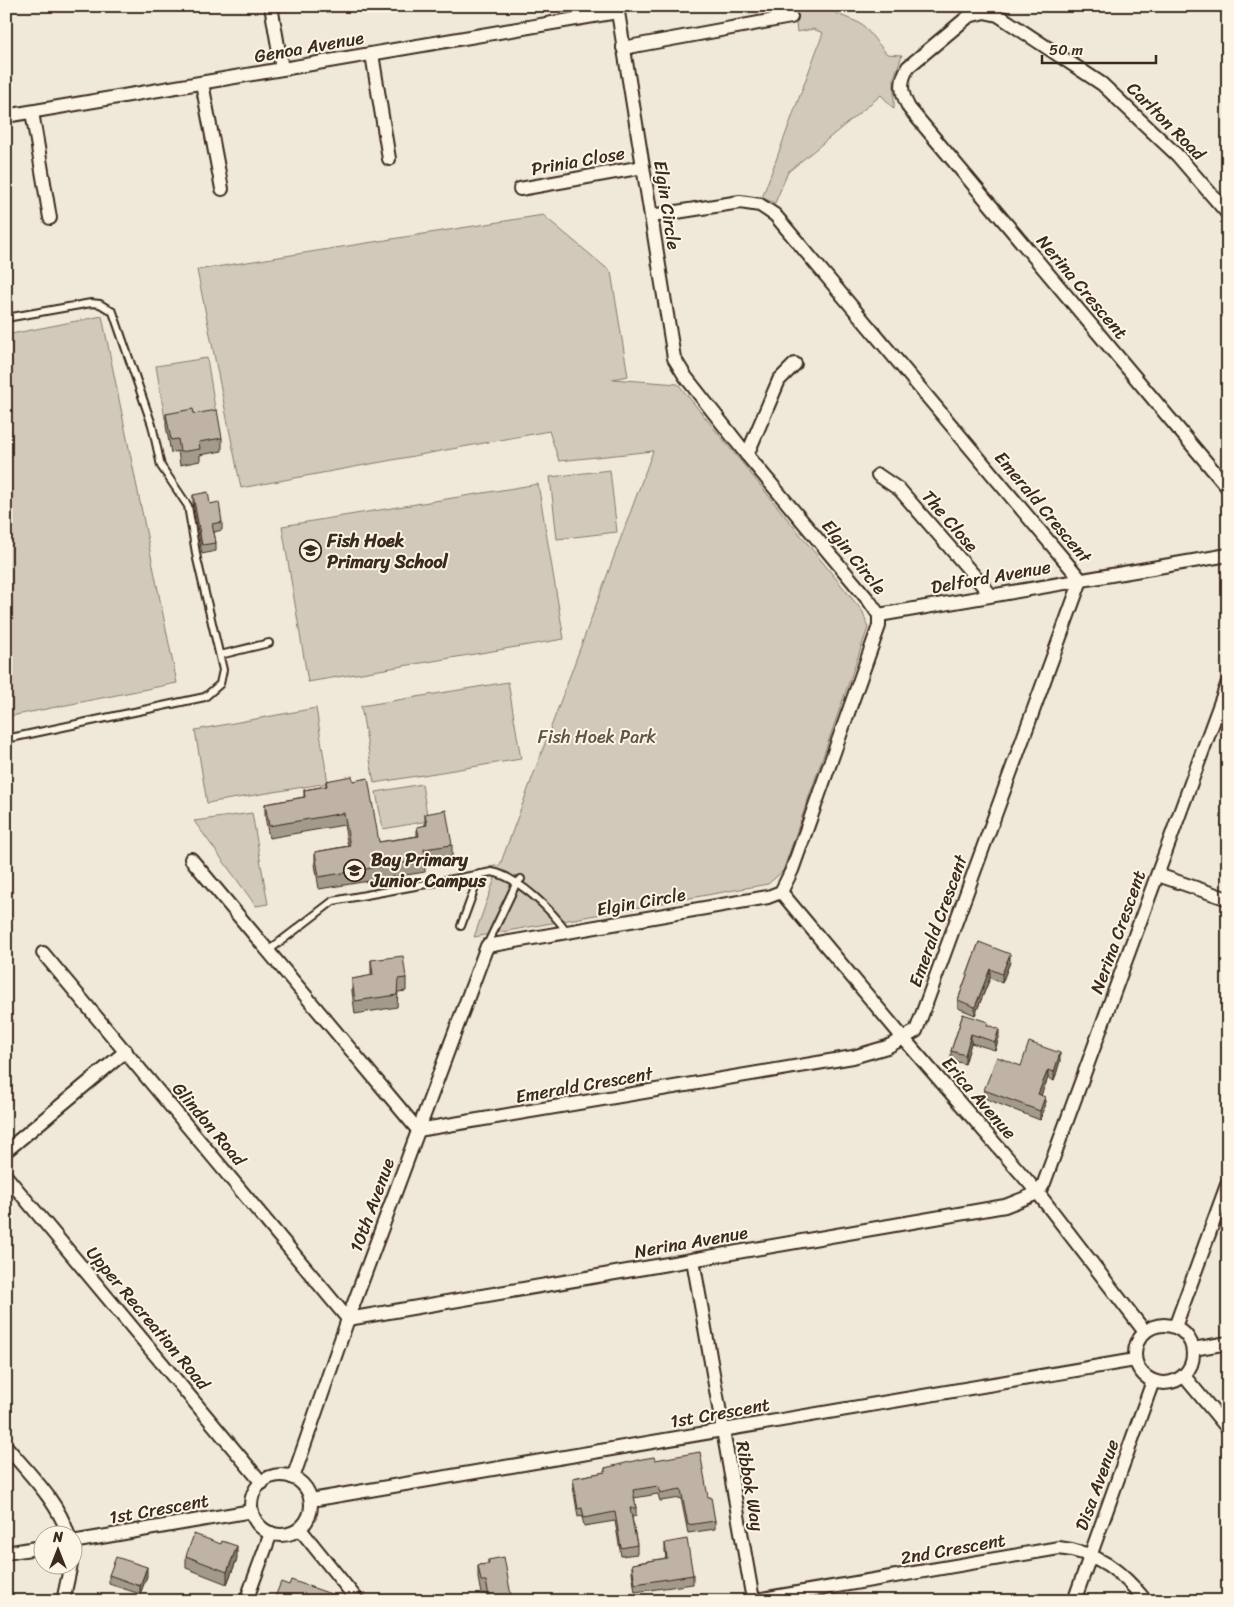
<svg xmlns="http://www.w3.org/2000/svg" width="1234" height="1607" font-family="Sriracha,sans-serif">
<rect width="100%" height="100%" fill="#f0e9d9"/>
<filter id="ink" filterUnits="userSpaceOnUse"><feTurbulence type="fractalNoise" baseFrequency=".02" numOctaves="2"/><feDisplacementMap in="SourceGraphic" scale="10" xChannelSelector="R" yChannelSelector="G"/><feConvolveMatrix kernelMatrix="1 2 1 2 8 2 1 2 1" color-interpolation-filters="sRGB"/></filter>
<g filter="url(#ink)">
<g fill="#d2c9ba" stroke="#867a6c">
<polygon points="794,6 818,6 862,24 887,54 902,55 894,78 894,109 881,95 788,172 775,203 762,198 823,33 813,29 797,32"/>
<polygon points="543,215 611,272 628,376 612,379 678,384 863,612 868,628 783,871 768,884 474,937 495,878 489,867 500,865 653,451 559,461 549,431 241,488 197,270"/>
<polygon points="102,316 177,683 6,717 6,335"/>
<polygon points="207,358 216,414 165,419 156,366"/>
<polygon points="610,470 617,532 557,539 550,477"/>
<polygon points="538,484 564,639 308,682 282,526"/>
<polygon points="508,682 521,759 374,783 361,706"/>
<polygon points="316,708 328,783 207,803 195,730"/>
<polygon points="422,784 428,821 383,829 376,792"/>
<polygon points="252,813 268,904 256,906 194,821"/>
</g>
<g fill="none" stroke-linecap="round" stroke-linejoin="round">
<defs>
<g id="lane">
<polyline points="6,318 91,303 100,304 113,312 152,425 161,466 188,506 197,559 223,670 220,684 205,697 6,739"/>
<polyline points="220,655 269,643"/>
<polyline points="461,926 480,874"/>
<polyline points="487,945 516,884 521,879"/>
<path d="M268,951L333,901L492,872C519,877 553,912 568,933"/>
</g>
<g id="street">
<polyline points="271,6 282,69"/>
<polyline points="623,48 791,17"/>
<polyline points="372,54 389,159"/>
<polyline points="202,83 222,189"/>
<polyline points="32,112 50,218"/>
<polyline points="6,116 617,12"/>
<polyline points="520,189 643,167"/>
<path d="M1228,214L1178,156L1102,84L998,15L984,12L969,16L908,67C899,83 901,93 909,108L1228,488"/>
<polyline points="747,455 779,380 795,364"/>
<polyline points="878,475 900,490 991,595"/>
<polyline points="879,615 1228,555"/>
<polyline points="191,859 418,1130"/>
<polyline points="1158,875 1228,899"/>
<polyline points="781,892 904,1039 1038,1193 1145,1332"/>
<polyline points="43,953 348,1319 1005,1206 1038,1193 1044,1183 1228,682"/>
<polyline points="418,1130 853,1057 887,1047 916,1031 1081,580 775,215 760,205 740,202 651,216"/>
<polyline points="6,1151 126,1051"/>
<polyline points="6,1176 262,1483"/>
<polyline points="693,1260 753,1600"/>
<circle cx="1164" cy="1354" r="29"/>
<polyline points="1175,1327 1228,1182"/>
<polyline points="1193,1349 1228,1343"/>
<polyline points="1184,1376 1228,1429"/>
<path d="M6,1446C29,1474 57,1500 68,1534"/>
<circle cx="281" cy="1505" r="30"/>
<polyline points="293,1478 348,1319 487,946 768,897 781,892 792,870 879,626 879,615 870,602 747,455 685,376 674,358 617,6"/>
<polyline points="311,1500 1135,1360"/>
<polyline points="300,1529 358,1601"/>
<polyline points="72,1542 252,1511"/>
<polyline points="6,1553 42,1547"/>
<polyline points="63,1601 71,1564"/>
<polyline points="246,1601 271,1533"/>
<path d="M750,1601L1059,1548C1098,1552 1121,1571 1146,1601"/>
<polyline points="1074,1601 1153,1381"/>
</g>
</defs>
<use href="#lane" stroke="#3b2a1e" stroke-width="10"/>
<use href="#street" stroke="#3b2a1e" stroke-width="16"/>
<use href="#lane" stroke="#fcf5e5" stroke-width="6"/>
<use href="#street" stroke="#fcf5e5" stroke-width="12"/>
</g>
<g fill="#a39a8d" stroke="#3b2a1e">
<polygon points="166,414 194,414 222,438 222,451 200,455 200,461 180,465 178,451 171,453 166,426"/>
<polygon points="193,495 210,504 222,522 222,530 214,532 216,543 216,551 202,554 193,503"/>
<polygon points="326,781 353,781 379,842 417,836 417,827 425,826 425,814 452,845 452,857 425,861 425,872 319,889 315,864 315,852 348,846 344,825 269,838 265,816 265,804 304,797 304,790 326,786"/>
<polygon points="979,942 1010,962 1002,983 990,978 975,1015 958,1008 958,1000"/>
<polygon points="371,960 406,978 406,991 398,992 397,1007 355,1014 352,991 352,979 371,976"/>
<polygon points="963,1014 988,1026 999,1038 995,1050 971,1043 965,1064 951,1060 951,1051"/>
<polygon points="1060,1061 1054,1081 1048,1078 1041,1095 1045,1105 1040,1120 984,1098 984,1090 1021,1066"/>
<polygon points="655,1460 708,1497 715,1521 715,1529 688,1533 681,1498 660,1501 658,1494 634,1498 636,1508 636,1516 632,1517 637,1545 637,1554 621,1556 615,1521 584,1526 582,1516 578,1517 573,1486 573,1478 605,1472 605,1468"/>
<polygon points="665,1543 693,1575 693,1584 635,1592 632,1572 632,1564 666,1558 665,1551"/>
<polygon points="221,1544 237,1559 227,1584 186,1568 186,1556"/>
<polygon points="488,1560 512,1601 487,1601 486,1593 481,1594 478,1578 478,1565 488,1564"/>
<polygon points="109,1575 147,1576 140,1594 109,1584"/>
<polygon points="275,1597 334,1601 275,1601"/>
</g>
<g fill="#857d73" stroke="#3b2a1e">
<polygon points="1010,954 1010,962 1002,983 1002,974"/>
<polygon points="990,969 990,978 975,1015 975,1007"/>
<polygon points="999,1029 999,1038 995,1050 995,1042"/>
<polygon points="971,1034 971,1043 965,1064 965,1055"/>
<polygon points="1060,1053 1060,1061 1054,1081 1054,1072"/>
<polygon points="1048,1070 1048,1078 1038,1103 1038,1094"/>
<polygon points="1045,1097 1045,1105 1040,1120 1040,1111"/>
<polygon points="237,1546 237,1559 227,1584 227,1572"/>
<polygon points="147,1567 147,1576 140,1594 140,1586"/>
</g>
<g fill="#beb3a4" stroke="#3b2a1e">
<polygon points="193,409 194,414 217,410 222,438 199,442 200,449 180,452 178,439 171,440 166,414"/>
<polygon points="208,492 210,504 219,502 222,522 212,524 216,543 202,545 193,495"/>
<polygon points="352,776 353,781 368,778 379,842 419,836 417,827 427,825 425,814 446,810 452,845 424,849 425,859 319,877 315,852 350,846 344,813 269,826 265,804 305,797 304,790 327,786 326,781"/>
<polygon points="979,942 1010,954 1002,974 990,969 975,1007 958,1000"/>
<polygon points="403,956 406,978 398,979 397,995 355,1001 352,979 373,975 371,960"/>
<polygon points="963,1014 988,1022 987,1025 999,1029 995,1042 971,1034 965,1055 951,1051"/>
<polygon points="1029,1042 1060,1053 1054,1072 1048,1070 1038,1094 1045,1097 1040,1111 984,1090 997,1057 1021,1066"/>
<polygon points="700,1452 708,1497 711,1497 715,1521 688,1525 681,1489 660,1493 658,1486 633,1490 636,1508 630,1508 637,1545 621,1548 615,1512 584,1518 582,1508 578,1509 573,1478 605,1472 605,1468 642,1459 654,1457 655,1460"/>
<polygon points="194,1534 221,1544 222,1541 237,1546 227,1572 186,1556"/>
<polygon points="687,1539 693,1575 635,1584 632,1564 667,1558 665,1543"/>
<polygon points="116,1557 147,1567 140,1586 109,1575"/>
<polygon points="504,1557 512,1601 490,1601 486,1581 481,1581 478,1565 489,1564 488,1560"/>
<polygon points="291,1580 334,1595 332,1601 284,1601 275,1597 281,1582 289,1585"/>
</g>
</g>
<defs>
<symbol id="school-ring" viewBox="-11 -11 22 22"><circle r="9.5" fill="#fcf5e5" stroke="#3b2a1e" stroke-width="1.5"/><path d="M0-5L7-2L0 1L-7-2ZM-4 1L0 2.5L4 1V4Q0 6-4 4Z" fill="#3b2a1e"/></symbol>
</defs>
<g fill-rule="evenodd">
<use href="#school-ring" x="298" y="538" width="25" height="25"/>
<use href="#school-ring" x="342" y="858" width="25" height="25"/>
</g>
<g text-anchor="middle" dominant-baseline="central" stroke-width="4" stroke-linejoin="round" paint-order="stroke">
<g font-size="18" fill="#3b2a1e" stroke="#fcf5e5">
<text transform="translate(309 47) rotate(-10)">Genoa Avenue</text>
<text transform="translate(1166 121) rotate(45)">Carlton Road</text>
<text transform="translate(578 161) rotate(-10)">Prinia Close</text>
<text transform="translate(667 205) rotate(81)">Elgin Circle</text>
<text transform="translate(1082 287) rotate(50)">Nerina Crescent</text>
<text transform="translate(1043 507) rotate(50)">Emerald Crescent</text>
<text transform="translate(950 521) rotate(49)">The Close</text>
<text transform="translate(854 557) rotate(51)">Elgin Circle</text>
<text transform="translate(991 577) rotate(-10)">Delford Avenue</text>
<text transform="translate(641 902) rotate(-10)">Elgin Circle</text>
<text transform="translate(938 921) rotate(-70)">Emerald Crescent</text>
<text transform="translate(1118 932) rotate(-70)">Nerina Crescent</text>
<text transform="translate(584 1085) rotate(-10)">Emerald Crescent</text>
<text transform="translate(979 1098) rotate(49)">Erica Avenue</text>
<text transform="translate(209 1124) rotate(50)">Glindon Road</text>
<text transform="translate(372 1205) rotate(-70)">10th Avenue</text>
<text transform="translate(691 1242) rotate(-10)">Nerina Avenue</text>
<text transform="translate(148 1318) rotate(50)">Upper Recreation Road</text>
<text transform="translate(720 1413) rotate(-10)">1st Crescent</text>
<text transform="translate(1097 1485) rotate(-70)">Disa Avenue</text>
<text transform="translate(750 1486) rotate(80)">Ribbok Way</text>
<text transform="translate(159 1509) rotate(-10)">1st Crescent</text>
<text transform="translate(953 1549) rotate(-10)">2nd Crescent</text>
</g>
<g font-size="18" font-weight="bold" fill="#3b2a1e" stroke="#fcf5e5" text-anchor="start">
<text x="327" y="541">Fish Hoek<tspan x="327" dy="21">Primary School</tspan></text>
<text x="371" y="860">Bay Primary<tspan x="371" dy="21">Junior Campus</tspan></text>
</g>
<g font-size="18" fill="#615245" stroke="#fcf5e5">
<text x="597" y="737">Fish Hoek Park</text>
</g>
</g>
<rect width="1234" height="1607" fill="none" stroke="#fcf5e5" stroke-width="25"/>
<rect x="12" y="12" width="1209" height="1582" fill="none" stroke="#3b2a1e" stroke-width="2" filter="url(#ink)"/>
<g transform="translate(58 1550)"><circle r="24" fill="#fcf5e5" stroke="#afa495"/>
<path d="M0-4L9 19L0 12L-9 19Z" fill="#3b2a1e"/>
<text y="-8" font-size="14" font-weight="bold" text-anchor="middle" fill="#3b2a1e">N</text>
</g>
<path d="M1042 55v8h114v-8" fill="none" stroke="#3b2a1e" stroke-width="2.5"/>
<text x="1049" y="55" font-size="15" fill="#3b2a1e" stroke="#fcf5e5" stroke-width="4" paint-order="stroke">50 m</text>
</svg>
